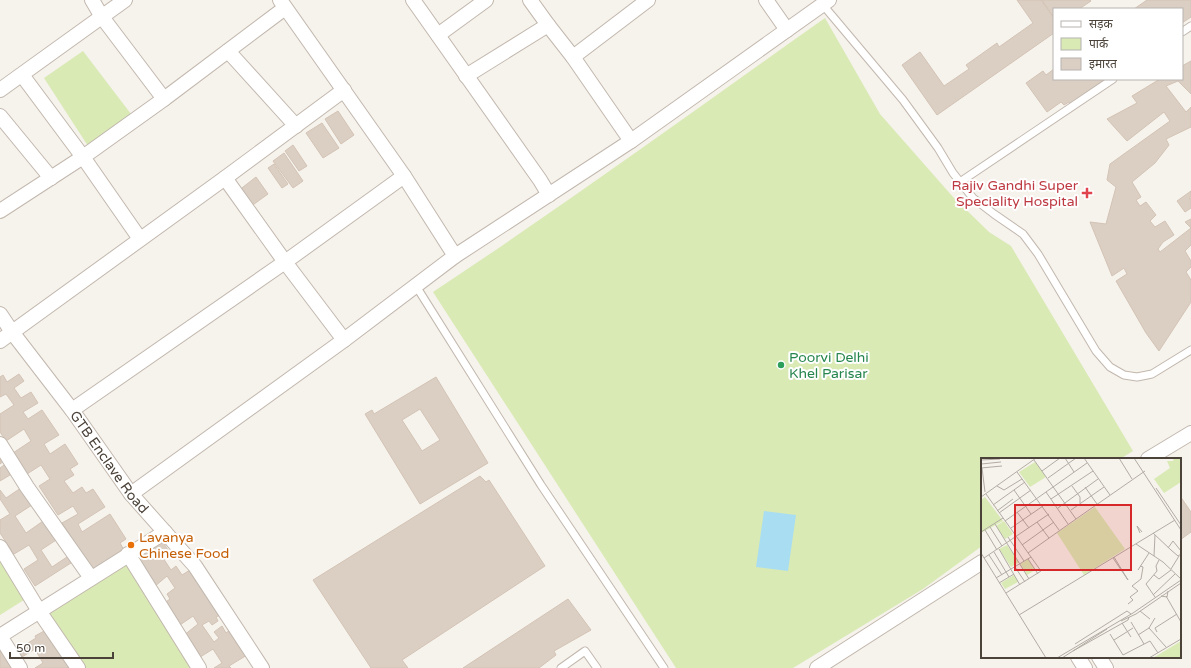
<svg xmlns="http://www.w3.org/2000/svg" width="1191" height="668" font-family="'Varela Round','Noto Sans Devanagari',sans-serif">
<rect width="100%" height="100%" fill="#f6f2ec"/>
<g fill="#d9eab5">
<path d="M825,18L880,114L953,197L989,232L1011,246L1133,451L1120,459H982V546L923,589L793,668H676L433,292C566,204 695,110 825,18Z"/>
<polygon points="83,51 131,114 88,146 44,78"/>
<polygon points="0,540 35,593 0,615"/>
<polygon points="133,556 201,668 84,668 48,610"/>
</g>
<polygon fill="#a9ddf2" points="764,511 796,515 788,571 756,567"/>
<g fill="#dbcfc4" stroke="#d3c3b4" fill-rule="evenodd">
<polygon points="1017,0 1041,0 1054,18 1054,33 937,115 902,65 920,52 944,86 969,69 966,65 997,43 999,47 1033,23"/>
<polygon points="1042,0 1090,0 1091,1 1079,9 1054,9 1054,18"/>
<polygon points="1147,0 1191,0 1191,17 1182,23 1182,9 1134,9"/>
<polygon points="1191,61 1191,94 1178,81 1166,86 1186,112 1191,107 1191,127 1166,139 1169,145 1155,163 1132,182 1141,197 1136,200 1140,206 1146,202 1156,215 1150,221 1155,227 1165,221 1174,235 1163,242 1158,249 1160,252 1191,228 1185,222 1191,219 1191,245 1185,251 1191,261 1191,267 1186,272 1191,280 1191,302 1159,351 1146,333 1116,281 1127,274 1124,268 1112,276 1090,222 1106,224 1116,187 1107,180 1110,164 1170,121 1164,112 1127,141 1107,119 1137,103 1132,96 1160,79 1182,79 1182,66"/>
<polygon points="1054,69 1054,79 1105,79 1070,104 1069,102 1064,105 1061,102 1047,112 1026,83 1043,71 1046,75"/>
<polygon points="338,111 354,135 341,144 325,119"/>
<polygon points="322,123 339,148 323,158 306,133"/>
<polygon points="293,145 307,166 299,171 285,151"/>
<polygon points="284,153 303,181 293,188 273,161"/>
<polygon points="274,164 288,184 282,188 268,168"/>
<polygon points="256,177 268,194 250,207 238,191"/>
<polygon points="1191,191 1191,196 1189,199 1191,198 1191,208 1185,212 1177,201"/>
<polygon points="19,374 24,381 14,388 21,398 31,392 38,403 23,412 28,419 42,410 59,435 44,444 50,454 65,444 78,464 70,469 74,475 64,481 73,493 82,487 86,493 93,489 105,507 78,524 82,532 110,514 126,539 120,543 124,550 93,570 62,523 78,514 73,506 58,515 39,486 50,479 41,465 27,474 13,453 31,441 24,429 6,441 0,432 0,414 14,405 6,394 0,397 0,377 3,375 7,382"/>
<path d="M436,377L488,463L420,504L365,414L372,410L374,414ZM420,409L440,440L422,451L402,420Z"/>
<polygon points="0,452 15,472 0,481 0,468 7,463 5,460 0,464"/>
<polygon points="480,476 486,482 489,480 545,566 402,660 408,668 371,668 313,580"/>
<polygon points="24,486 35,503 15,516 26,533 46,519 59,538 41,550 52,567 70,555 74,561 35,586 24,569 38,560 29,545 14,554 0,533 0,520 10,514 0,499 0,490 6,498"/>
<polygon points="1180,496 1191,512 1191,532 1180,540"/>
<polygon points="160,538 168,550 161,555 171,570 176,566 182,575 190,570 220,615 216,617 218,621 212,625 209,621 202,625 214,642 219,638 214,632 222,626 226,633 230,630 247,655 229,666 231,668 214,668 222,663 213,649 197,659 183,636 198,624 193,616 177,627 163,604 170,599 167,594 175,588 167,576 154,587 134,555 138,553 141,557 150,551 146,547"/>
<polygon points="568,599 591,630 554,651 556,655 539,668 463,668"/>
<polygon points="46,630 73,668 35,668 43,663 35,649 17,660 12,653 36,638 35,636"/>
<polygon points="0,645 15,668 0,668"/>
</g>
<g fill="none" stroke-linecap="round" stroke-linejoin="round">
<defs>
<g id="service">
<polyline points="823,5 903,100 938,148 953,173 973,198 994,214 1023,234 1038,254 1096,351 1110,367 1124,375 1137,377 1152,374 1191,350"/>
<polyline points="1182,32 1191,26"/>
<polyline points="960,182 1113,79"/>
<polyline points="416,286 541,485 664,668"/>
<polyline points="561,668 585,651 597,668"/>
</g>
<g id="minor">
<polyline points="92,0 102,17 164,99"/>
<polyline points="280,0 404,176 455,256"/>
<polyline points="413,0 540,180 549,195"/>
<polyline points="766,0 787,30"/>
<polyline points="438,35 486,0"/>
<polyline points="228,51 296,126"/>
<polyline points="573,57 648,0"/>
<polyline points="22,75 83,157 140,239"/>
<polyline points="466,76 548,25"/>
<polyline points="0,90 125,0"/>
<polyline points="0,116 51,178"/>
<polyline points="631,141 829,0"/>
<polyline points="225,178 285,262 344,340"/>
<polyline points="0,211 83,157 164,99 285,8"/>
<path id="s1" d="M0,314L12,332L72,410L131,494L195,566L262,668"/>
<polyline points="0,341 225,178 344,90"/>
<polyline points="72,410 285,262 404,176"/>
<polyline points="0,444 27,487 91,578"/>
<polyline points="1148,459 1191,433"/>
<polyline points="131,494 344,340 455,256 631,141 573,57 548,25 530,0"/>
<polyline points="0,547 39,611 78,668"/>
<polyline points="128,554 199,668"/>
<polyline points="0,636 165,532"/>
<polyline points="0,636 20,668"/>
<polyline points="1078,657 1085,668"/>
<polyline points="1099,657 1106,668"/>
<polyline points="817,668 982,562"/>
</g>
</defs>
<use href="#service" stroke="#c2b8ae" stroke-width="9"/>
<use href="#minor" stroke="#c2b8ae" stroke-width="16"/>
<use href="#service" stroke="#fff" stroke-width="7"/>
<use href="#minor" stroke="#fff" stroke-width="14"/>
</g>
<path fill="#e0444e" stroke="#fff" stroke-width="1.5" d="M1085 187h4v4h4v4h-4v4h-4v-4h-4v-4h4z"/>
<circle fill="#2e9e5b" stroke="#fff" stroke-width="1.5" cx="781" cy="365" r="4"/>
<circle fill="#e8710a" stroke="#fff" stroke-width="1.5" cx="131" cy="545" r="4"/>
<g text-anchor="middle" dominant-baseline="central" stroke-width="4" stroke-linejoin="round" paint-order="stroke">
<g font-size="14" fill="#be3a42" stroke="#fff" text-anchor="end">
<text x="1078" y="185">Rajiv Gandhi Super<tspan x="1078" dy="16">Speciality Hospital</tspan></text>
</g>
<g font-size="14" fill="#27864d" stroke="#fff" text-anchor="start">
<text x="789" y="357">Poorvi Delhi<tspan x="789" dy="16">Khel Parisar</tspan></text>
</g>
<g font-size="14" fill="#4b4239" stroke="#fff">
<text stroke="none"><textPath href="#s1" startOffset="184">GTB Enclave Road</textPath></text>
</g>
<g font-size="14" fill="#c56008" stroke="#fff" text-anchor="start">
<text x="139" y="537">Lavanya<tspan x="139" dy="16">Chinese Food</tspan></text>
</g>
</g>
<g transform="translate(981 458)">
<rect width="200" height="200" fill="#f6f2ec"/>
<path d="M193,0H200V24L183,35L173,21L189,10L186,3H192ZM54,4L65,19L49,29L38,14ZM4,39L22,63L0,75V42ZM114,49L144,91L103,117L76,75ZM23,63L32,76L24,81L15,68ZM26,87L38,104L30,109L18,91ZM47,101L54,112L46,117L39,106ZM33,117L37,124L24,131L20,125ZM200,183V200H172Z" fill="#d9eab5"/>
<path fill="none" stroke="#b2aca4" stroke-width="1" d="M84,0L93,14M103,0L129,37M138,0L151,21M153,0L200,72M0,2L19,1M0,6L20,4M0,10L21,8M1,10L4,34M61,13L79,0M36,14L78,72M67,20L95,0M16,28L23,32L41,21M91,28L99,39V45M104,29L116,46M175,30L200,67M33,32L50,56M65,34L87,66M5,36L60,113L25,135M0,39L55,0M70,41L112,13M12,47L44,24M77,50L117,21M90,52L123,29M16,53L32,41M36,54L48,70M18,55L50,32M95,61L164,13M24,63L106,5M56,64L68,80M14,66L48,121M9,69L21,88M30,70L62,48M4,72L16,92M0,74L22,60M159,75L156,68L161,74M172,75L190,92L197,98L200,96M27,79L43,103M155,86L182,104L200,121M41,87L73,64M187,90L192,83L200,93M18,91L39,127M13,94L28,119M0,95L65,200M47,95L95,61L53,2M8,97L21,117M173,98L174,77M3,100L68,56M132,100L147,122L133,99M47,101L57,116M34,109L44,124M190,111L198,98M157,112L168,95M173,117L178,121L190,112M15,120L50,99M18,125L33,116M172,137L194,116M180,138L186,139L187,133M185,138L200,164M174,139L165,126L176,113L175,108L178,102M147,146L152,142L149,139L157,133L151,128L160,121L162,109L159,108M159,153L169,161M38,157L194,62M140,163L155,156L200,125M150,164L163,186M141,165L150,179M168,170L185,189M176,174L174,170L196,156M129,176L142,197L169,183L177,195M157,177L168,170L174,160M133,182L152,170M94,186L146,153L150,156M92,193L147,162L148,159M76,200L152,155L200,122M81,200L126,171M168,200L200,181"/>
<path fill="#d62828" fill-opacity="0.15" stroke="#d62828" stroke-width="2" d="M34,47H150V112H34Z"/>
<rect width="200" height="200" fill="none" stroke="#4b4239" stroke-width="2"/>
</g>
<rect x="1053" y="8" width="130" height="72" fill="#ffffff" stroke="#b7b3b0"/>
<rect x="1061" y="21" width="20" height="6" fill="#ffffff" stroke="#b7b3b0"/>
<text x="1089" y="28" font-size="12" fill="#4b4239">सड़क</text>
<rect x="1061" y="38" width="20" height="12" fill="#d9eab5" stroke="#b7b3b0"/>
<text x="1089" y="48" font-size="12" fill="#4b4239">पार्क</text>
<rect x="1061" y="58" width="20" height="12" fill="#dbcfc4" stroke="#b7b3b0"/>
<text x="1089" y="68" font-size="12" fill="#4b4239">इमारत</text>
<path d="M10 652v6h103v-6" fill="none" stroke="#4b4239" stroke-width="2"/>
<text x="16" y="652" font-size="12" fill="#4b4239" stroke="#ffffff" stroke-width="3" paint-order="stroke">50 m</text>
</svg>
